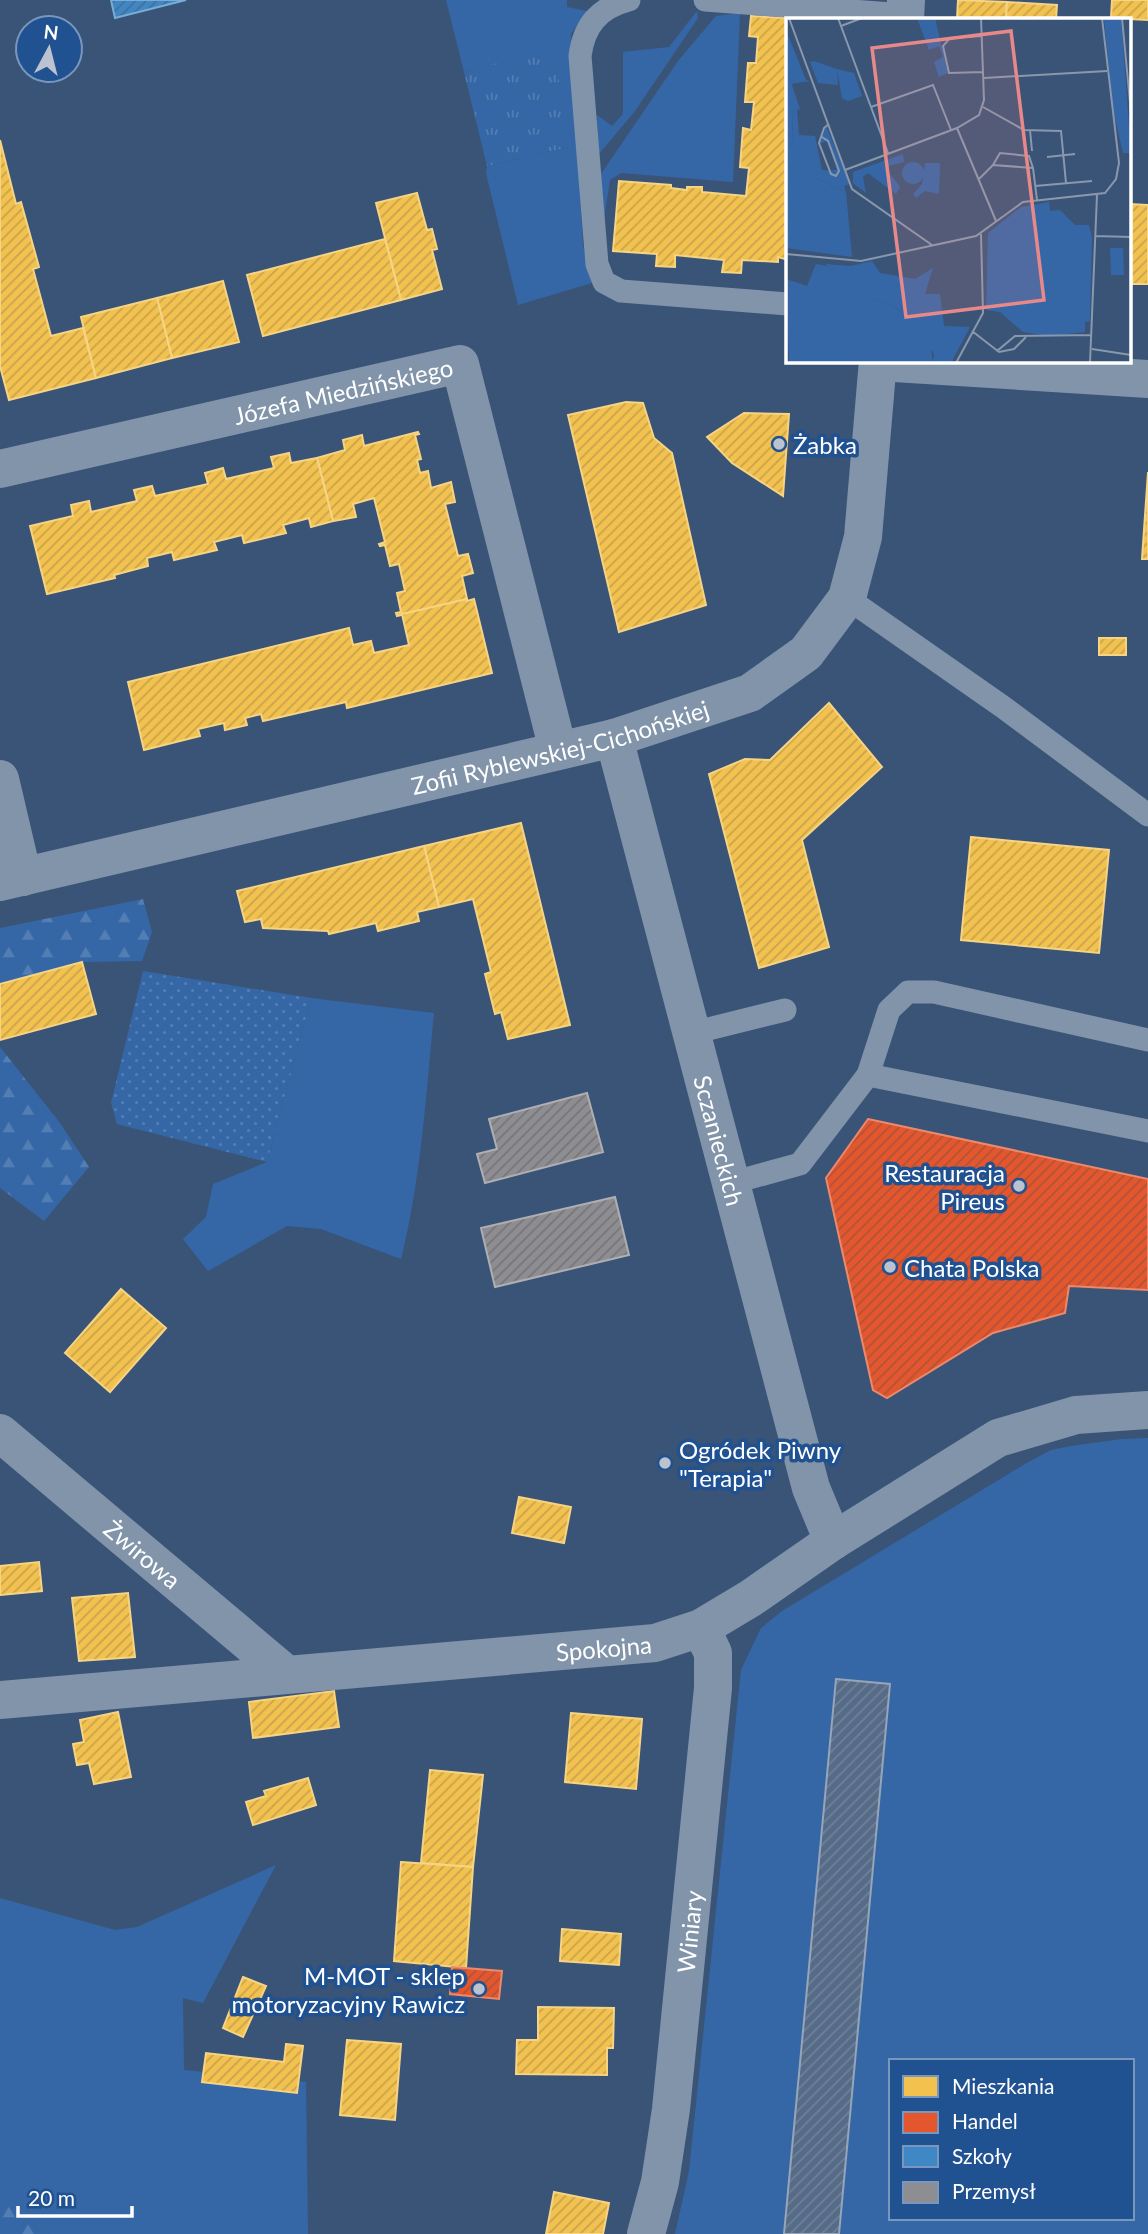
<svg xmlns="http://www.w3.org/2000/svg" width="1148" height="2234" font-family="Lato,sans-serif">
<defs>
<pattern id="forest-firs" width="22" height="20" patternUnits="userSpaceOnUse" patternTransform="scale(1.75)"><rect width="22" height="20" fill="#3567a7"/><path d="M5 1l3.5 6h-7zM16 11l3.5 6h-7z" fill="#537eb4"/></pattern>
<pattern id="park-tufts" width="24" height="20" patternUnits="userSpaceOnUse" patternTransform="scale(1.75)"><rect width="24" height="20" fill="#3567a7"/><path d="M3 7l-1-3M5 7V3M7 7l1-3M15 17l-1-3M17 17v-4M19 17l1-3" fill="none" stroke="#537eb4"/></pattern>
<pattern id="garden-dots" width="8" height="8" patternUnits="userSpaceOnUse" patternTransform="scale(1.75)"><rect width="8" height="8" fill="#3567a7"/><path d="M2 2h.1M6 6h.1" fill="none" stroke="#537eb4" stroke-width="1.8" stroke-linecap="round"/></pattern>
<pattern id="homes-hatch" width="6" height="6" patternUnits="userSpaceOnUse" patternTransform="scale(1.75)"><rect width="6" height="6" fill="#f2c14e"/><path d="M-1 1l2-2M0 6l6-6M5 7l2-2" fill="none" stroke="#c8a44e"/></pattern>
<pattern id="shops-hatch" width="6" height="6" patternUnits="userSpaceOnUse" patternTransform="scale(1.75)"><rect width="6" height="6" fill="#e4572e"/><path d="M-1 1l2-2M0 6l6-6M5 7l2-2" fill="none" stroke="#af5338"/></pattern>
<pattern id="schools-hatch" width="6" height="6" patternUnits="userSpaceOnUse" patternTransform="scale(1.75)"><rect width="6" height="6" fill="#3f88c5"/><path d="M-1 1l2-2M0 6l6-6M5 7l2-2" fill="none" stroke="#447095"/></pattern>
<pattern id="industry-hatch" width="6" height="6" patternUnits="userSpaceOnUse" patternTransform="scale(1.75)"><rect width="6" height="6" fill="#8d8d92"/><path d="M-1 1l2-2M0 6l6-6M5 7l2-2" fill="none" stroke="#76767a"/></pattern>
<pattern id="building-hatch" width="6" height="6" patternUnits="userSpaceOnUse" patternTransform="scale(1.75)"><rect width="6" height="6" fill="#566b87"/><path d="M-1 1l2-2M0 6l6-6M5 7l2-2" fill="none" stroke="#6f8199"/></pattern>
</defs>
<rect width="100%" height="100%" fill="#3a5477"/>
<g fill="#3567a7" fill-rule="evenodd">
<polygon points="446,0 567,0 567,7 587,11 571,34 583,246 592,283 518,305 486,173 487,166 573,146 552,49 464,72"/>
<polygon points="697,11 698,18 635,111 598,155 597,115 612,126 623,114 623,52 669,47"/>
<polygon points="740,13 733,182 621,173 610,180 604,219 601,174 678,61 716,16"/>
<path d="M311,998L434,1013C426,1095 421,1179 401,1259L321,1229L287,1226L208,1271L183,1239L206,1217L213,1184L267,1162Z"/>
<path d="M1148,1438V2234H675L689,2171L741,1670L761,1628L782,1611L1025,1464L1051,1450L1071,1446L1122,1439ZM891,2061H1132V2218H891Z"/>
<polygon points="276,1865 203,2003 183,1998 184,2070 306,2082 308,2234 50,2234 34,2214 0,2193 0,1898 115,1930 137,1927"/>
</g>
<g fill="url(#forest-firs)">
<polygon points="143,899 152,932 142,961 81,962 0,984 0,928"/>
<polygon points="0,1047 60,1123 89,1167 44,1221 0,1188"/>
<polygon points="0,2193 34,2214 50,2234 0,2234"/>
</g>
<polygon fill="url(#park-tufts)" points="552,48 573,146 487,166 464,72"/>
<polygon fill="url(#garden-dots)" points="143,971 311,998 267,1162 117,1124 111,1103"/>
<g fill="url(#homes-hatch)" stroke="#f6d483" stroke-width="2">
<polygon points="958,0 1007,2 1006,19 957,19"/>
<polygon points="1112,0 1148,0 1148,20 1111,18"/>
<polygon points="1007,2 1057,5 1056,19 1006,19"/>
<polygon points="751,16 801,19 788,19 788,260 778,257 778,262 742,260 741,273 722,272 724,260 675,255 675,267 656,266 657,254 613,251 619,181 671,185 671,188 687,190 687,187 702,187 702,192 746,196 749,168 740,167 743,128 751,130 754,102 745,102 748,63 756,63 758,37 749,36"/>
<polygon points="0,140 16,204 21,202 39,267 33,269 51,336 83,328 96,378 9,400 0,366"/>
<polygon points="417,193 427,230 432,229 437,249 432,250 442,289 401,300 376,203"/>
<polygon points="1129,204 1148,205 1148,284 1129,284"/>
<polygon points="385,239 401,300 263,336 247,275"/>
<polygon points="223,281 239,342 172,358 157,298"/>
<polygon points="157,298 172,358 96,378 81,317"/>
<polygon points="626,402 643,403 654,438 672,453 706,605 619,632 568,415"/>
<polygon points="744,413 789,414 783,496 732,463 707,437"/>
<polygon points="418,432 419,434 415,435 421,459 417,460 420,473 428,471 431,488 451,482 455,502 445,504 458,556 468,554 473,573 462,576 467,599 397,616 396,613 401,612 397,593 405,591 399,564 390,566 385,545 380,546 379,544 385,542 374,498 353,504 356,517 333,521 317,458 345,450 343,440 362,435 364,446"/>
<polygon points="289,453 291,463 317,458 333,521 311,527 309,518 283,525 286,533 244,543 242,535 214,542 217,550 174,560 172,552 147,558 148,566 114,575 115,578 47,594 30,526 73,516 71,505 89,501 91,512 137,501 134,490 152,486 155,496 208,484 205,473 223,468 226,479 274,468 271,457"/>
<polygon points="1148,472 1148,559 1142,559"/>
<polygon points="467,599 467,601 474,599 492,673 347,708 346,702 263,721 261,714 245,718 247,725 225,730 224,723 198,729 200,736 144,750 128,682 349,628 353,645 371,641 374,653 409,645 402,614"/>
<rect x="1099" y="638" width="27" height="17"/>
<polygon points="829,703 882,767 802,840 829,947 759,968 709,774 745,759 770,760"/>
<polygon points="521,823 570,1025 508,1039 501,1012 495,1014 485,974 491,972 473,899 439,907 424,846"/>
<polygon points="971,837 1109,850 1099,953 961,940"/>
<polygon points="424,846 439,907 417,912 419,921 378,931 376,923 329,934 328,931 263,928 261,919 245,922 237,891"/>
<polygon points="82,962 96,1014 0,1040 0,984"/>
<polygon points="121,1289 166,1328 110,1392 65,1353"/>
<polygon points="519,1497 571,1507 564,1543 512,1533"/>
<polygon points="39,1562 42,1591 0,1595 0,1566"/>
<polygon points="128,1593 135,1657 79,1661 72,1598"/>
<polygon points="334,1691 339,1727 253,1738 249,1702"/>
<polygon points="118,1712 131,1777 94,1784 89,1763 77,1765 73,1744 84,1742 80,1720"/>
<polygon points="571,1713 642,1719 636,1789 565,1782"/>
<polygon points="430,1770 483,1775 473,1867 421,1863"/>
<polygon points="308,1778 316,1805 253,1825 246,1802 266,1796 264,1791"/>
<polygon points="401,1862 473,1867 466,1968 394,1961"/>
<polygon points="562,1929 621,1934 619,1965 560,1961"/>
<polygon points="243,1977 266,1986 243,2037 223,2028"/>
<polygon points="538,2007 614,2008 613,2048 607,2048 607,2075 516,2074 517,2040 538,2040"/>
<polygon points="347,2040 401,2044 395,2120 340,2115"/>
<polygon points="286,2044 303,2046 297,2093 202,2082 206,2053 284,2062"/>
<polygon points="554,2192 609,2203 603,2234 546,2234"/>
</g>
<g fill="url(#shops-hatch)" stroke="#ec896d" stroke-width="2">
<polygon points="868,1119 1148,1179 1148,1290 1069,1286 1065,1313 993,1333 887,1398 873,1390 826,1178"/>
<polygon points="452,1967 502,1971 499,1999 450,1994"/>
</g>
<polygon fill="url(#schools-hatch)" stroke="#79acd6" stroke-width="2" points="111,0 186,0 115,18"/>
<g fill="url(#industry-hatch)" stroke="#afafb3" stroke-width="2">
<polygon points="587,1093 603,1152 485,1183 477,1154 497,1149 489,1119"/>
<polygon points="615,1197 629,1255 495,1287 481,1228"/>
</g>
<polygon fill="url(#building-hatch)" stroke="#96a5b8" stroke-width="2" points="836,1679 890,1684 839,2234 784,2234"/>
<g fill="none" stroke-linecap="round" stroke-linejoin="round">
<g stroke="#8194aa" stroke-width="23">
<path d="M629,0C599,8 584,25 580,56L597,264L604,282L621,291L788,304"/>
<polyline points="705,0 905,15"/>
<polyline points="847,598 1003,707 1148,815"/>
<polyline points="692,1033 785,1010"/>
<polyline points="868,1075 889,1010 908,992 934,992 1148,1040"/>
<polyline points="731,1183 800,1164 868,1075 1148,1131"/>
</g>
<g stroke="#8194aa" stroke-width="38">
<polyline points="905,19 906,0"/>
<polyline points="878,362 1148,379"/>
<path id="s1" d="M0,469L460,364L558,750"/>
<path id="s2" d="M614,738L811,1488L833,1541"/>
<polyline points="0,779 23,877"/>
<path id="s3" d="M0,882L614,738L750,693L806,653L847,598L863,537L878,360"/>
<path id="s4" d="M0,1433L286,1674"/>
<path id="s5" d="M0,1700L655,1643L701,1628L751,1598L833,1541L998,1438L1076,1415L1148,1410"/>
<path id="s6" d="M646,2234L660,2182L671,2109L713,1688V1653L701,1628"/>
</g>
</g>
<g fill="#bac3cf" stroke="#205191" stroke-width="2.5">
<circle cx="779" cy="444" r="7"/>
<circle cx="1019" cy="1186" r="7"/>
<circle cx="890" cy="1267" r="7"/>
<circle cx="665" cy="1463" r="7"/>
<circle cx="479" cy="1989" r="7"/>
</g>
<g text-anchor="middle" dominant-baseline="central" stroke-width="7" stroke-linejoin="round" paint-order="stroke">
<g font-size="24" fill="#fff" stroke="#205191">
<text stroke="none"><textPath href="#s1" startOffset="352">Józefa Miedzińskiego</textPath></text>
<text stroke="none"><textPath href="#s3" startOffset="576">Zofii Ryblewskiej-Cichońskiej</textPath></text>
<text stroke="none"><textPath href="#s2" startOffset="416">Sczanieckich</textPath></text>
<text stroke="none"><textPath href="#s4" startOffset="187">Żwirowa</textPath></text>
<text stroke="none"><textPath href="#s5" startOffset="606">Spokojna</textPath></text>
<text stroke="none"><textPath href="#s6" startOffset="306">Winiary</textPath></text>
</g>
<g font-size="24" fill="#fff" stroke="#205191" text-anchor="start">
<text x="793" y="444">Żabka</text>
<text x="1005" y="1172" text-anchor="end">Restauracja<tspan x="1005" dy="28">Pireus</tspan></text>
<text x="904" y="1267">Chata Polska</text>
<text x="679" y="1449">Ogródek Piwny<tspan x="679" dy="28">"Terapia"</tspan></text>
<text x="465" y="1975" text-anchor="end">M-MOT - sklep<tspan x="465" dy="28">motoryzacyjny Rawicz</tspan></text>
</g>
</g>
<g transform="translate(786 18)">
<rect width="345" height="345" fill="#3a5477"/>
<path d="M131,0H149L162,55L153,59L148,44L157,39L153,28L143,32ZM0,12L20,62L24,63L5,66L0,49ZM51,51L68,55L76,78L62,83L56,80ZM11,92L13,117L29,118L36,152L44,153L52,151L41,123L33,126L40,108L64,166L58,168L60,174L24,157L7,129L6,94ZM139,145H154L153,176L139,173L130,180L127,176L136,166ZM263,184L264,193L274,192L289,207H303L306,219L304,303L299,304V314L262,318L237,314L214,294L200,292L202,215L235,189ZM324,230H337L338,257H325ZM86,243L94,255L129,261L147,250L139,276H154L158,308L184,309L165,345H147L148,336L123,296L84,279L39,246L65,248Z" fill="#3567a7"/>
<path d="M28,43L51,51L52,67L32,65L24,44ZM117,136L118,144L99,149L114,169L110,176L82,155L77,159L80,175L67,165V154ZM30,246L45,249L84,279L123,296L143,316L147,345H3L0,261L21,268Z" fill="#3567a7"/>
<path d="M0,49L14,91L6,94L7,129H23L24,157L60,174L66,239L0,230Z" fill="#3567a7"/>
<path d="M318,0H335L345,135H337L327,92Z" fill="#3567a7"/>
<path d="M116 155a11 11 0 1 1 22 0a11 11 0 1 1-22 0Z" fill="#3567a7"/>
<path fill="none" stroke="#8998ad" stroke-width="2" d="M3,0L66,171L146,227M52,0L102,135M336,0L345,95M55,8L76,0M196,18L164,20L157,28L163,55L197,54M198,60L321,53M85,89L147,67L165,112M197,89L238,112L275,113L280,165M171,110L210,203M244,112L246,133M36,119L42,123L53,153L50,158L45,156L33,125L38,110L43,106M261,139L289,136M207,147L214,135L243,138L247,150M59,152L171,110L193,97L198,82L195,0M192,162L207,147L247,150L251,182M249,168L306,163M310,218L345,219M0,236L75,243L190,218L237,184L319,175L330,161L333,145L316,0M186,313L213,334L228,331L240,319M306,331L345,337M211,333L229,318L306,317M170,345L197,295L195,216M304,345L311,177"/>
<path fill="#e88989" fill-opacity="0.15" stroke="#e88989" stroke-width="3.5" d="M225,13L258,282L120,299L86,30Z"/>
<rect width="345" height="345" fill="none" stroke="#fff" stroke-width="3.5"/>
</g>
<rect x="889" y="2059" width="245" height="161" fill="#205191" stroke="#7997bd" stroke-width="2"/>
<rect x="903" y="2076" width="35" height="21" fill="#f2c14e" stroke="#7997bd" stroke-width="2"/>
<text x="952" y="2094" font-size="21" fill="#ffffff">Mieszkania</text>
<rect x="903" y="2112" width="35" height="21" fill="#e4572e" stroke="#7997bd" stroke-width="2"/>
<text x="952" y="2129" font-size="21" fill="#ffffff">Handel</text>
<rect x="903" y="2146" width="35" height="21" fill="#3f88c5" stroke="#7997bd" stroke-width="2"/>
<text x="952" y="2164" font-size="21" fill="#ffffff">Szkoły</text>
<rect x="903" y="2182" width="35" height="21" fill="#8d8d92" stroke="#7997bd" stroke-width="2"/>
<text x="952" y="2199" font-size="21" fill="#ffffff">Przemysł</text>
<g transform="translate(49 49) rotate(7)"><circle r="33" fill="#205191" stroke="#7997bd" stroke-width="2"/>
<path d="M0-5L12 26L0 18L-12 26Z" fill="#bac3cf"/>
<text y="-10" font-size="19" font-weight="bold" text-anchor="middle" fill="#ffffff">N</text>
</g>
<path d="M18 2206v10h114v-10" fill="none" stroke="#ffffff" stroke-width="3.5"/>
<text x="28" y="2206" font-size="21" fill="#ffffff" stroke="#205191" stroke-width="5" paint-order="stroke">20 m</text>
</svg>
